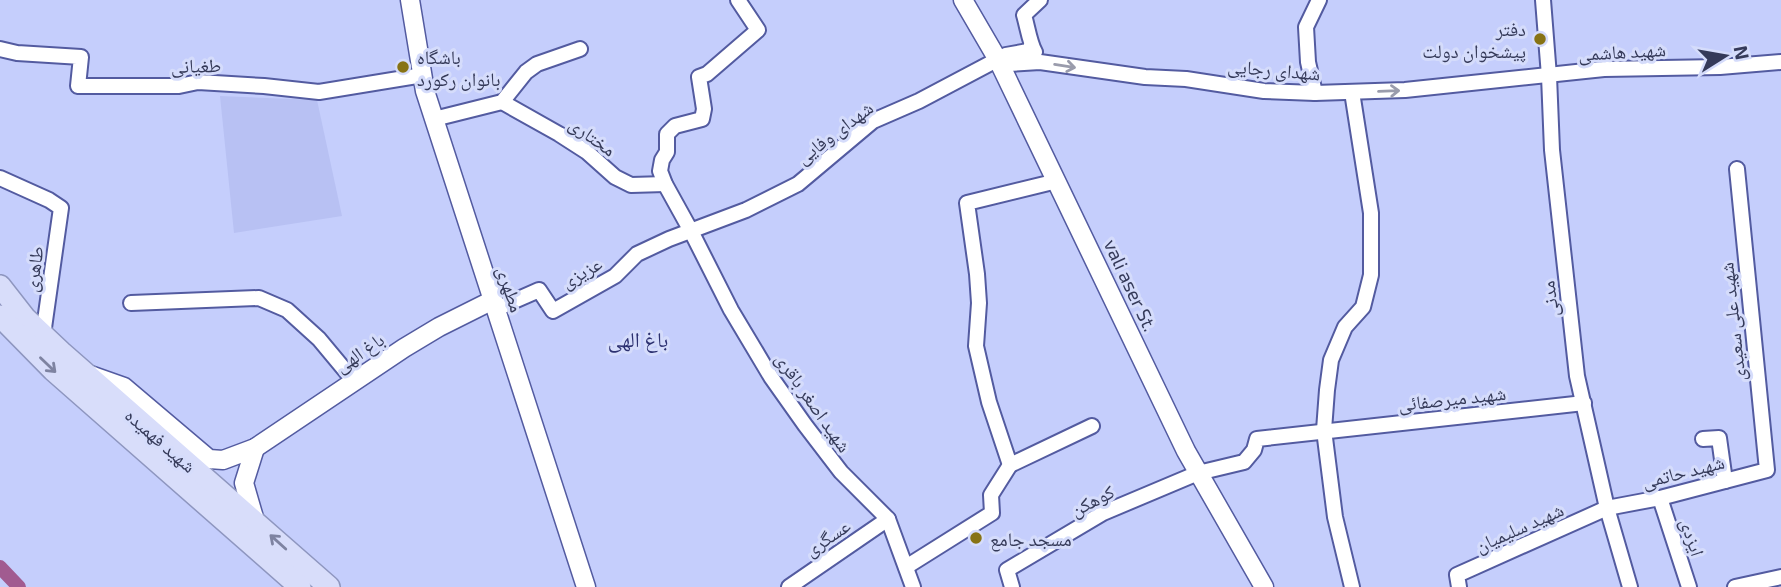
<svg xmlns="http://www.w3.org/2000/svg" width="1781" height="587" font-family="'Exo 2','Noto Naskh Arabic',sans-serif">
<rect width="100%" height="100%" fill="#c5cefc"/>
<polygon fill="#b8c1f3" points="220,96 317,100 342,216 234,233"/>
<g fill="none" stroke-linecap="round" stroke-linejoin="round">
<polyline stroke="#a15b90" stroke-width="14" points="0,567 19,587"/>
<defs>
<g id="minor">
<polyline points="738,0 758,30 707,74 699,77 704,109 702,119 675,126 667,134 667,152 662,160 660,171 665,184 691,231 731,310 771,377 805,425 841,472 888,519 913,587"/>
<polyline points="1543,0 1549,76 1552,150 1577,376 1607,508 1630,587"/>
<polyline points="0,49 17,53 81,57 78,86 179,86 198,82 264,86 319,92 423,75"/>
<path d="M1035,52C1030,44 1027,25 1024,15L1040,0"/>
<polyline points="998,60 1009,64 1040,62 1145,77 1186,79 1264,91 1315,93 1405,90 1604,69 1720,67 1781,62"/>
<polyline points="1315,93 1308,62 1306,27 1319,0"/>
<polyline points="502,102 559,134 587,152 615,177 631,185 665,184"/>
<polyline points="434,119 502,102 526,72 537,64 580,49"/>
<polyline points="0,178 49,200 61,208 43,335"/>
<polyline points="131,303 259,298 287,310 319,339 354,381"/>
<polyline points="496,309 539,290 553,311 615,276 637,254 669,239 746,210 798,184 873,121 919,101 1006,55 1028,51 1031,46"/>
<polyline points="1703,439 1719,438 1725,481"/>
<polyline points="1010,465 989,402 976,346 979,303 977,274 967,203 1057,181"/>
<polyline points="1660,498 1689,587"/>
<polyline points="906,567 992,513 991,495 1010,465 1092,426"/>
<polyline points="789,587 888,519"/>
<polyline points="1012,587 1007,570 1103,513 1198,473 1244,462 1254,450 1257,439 1584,403"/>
<polyline points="1352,587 1335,517 1324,430 1327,390 1331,360 1345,327 1363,307 1371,275 1371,213 1352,92"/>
<polyline points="1459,587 1457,575 1607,508 1660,498 1767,470 1737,169"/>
<polyline points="1735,587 1781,577"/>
</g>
<g id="tertiary">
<polyline points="410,0 425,91 586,587"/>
<polyline points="963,0 998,60 1186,451 1264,587"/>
<polyline points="90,375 124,387 209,459 223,460 255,448 404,348 439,327 493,300"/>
<polyline points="255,448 244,483 255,521"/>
</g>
<g id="primary">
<polyline points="0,286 25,318 61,352 329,587"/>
<polyline points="0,316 53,370 300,587"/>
</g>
</defs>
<use href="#minor" stroke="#535ba0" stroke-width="18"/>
<use href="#tertiary" stroke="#535ba0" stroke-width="21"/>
<use href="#primary" stroke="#8e96bf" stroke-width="24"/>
<use href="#minor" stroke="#fff" stroke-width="14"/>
<use href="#tertiary" stroke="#fff" stroke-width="18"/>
<use href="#primary" stroke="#d8ddfa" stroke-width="21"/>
</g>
<defs><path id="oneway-shaft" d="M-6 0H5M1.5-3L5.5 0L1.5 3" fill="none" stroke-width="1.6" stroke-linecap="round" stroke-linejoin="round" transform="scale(1.75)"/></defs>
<g stroke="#9a9cac">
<use href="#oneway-shaft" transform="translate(1065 66) rotate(9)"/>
<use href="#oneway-shaft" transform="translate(1389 91) rotate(-2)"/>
</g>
<g stroke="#7e83a1">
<use href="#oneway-shaft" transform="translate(48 365) rotate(44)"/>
<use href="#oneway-shaft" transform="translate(278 542) rotate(-138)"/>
</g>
<g fill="#877315" stroke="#d5dcfb" stroke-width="2.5">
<circle cx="1540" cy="39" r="7"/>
<circle cx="403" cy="67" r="7"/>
<circle cx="976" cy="538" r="7"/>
</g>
<g text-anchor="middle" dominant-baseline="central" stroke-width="6" stroke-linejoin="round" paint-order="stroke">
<g font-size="19" fill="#353a59" stroke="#d5dcfb" text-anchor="start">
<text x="1526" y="28" text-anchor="end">دفتر<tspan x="1526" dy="22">پیشخوان دولت</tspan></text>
<text x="417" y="56">باشگاه<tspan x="417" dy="22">بانوان رکورد</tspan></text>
<text x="990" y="538">مسجد جامع</text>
</g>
<g font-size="19" fill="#353a59" stroke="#d5dcfb">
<text transform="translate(1622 51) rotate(-3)">شهید هاشمی</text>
<text transform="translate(196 65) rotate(-1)">طغیانی</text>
<text transform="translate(1274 69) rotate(5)">شهدای رجایی</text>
<text transform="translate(834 132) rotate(-37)">شهدای وفایی</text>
<text transform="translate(593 136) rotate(36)">مختاری</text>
<text transform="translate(33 269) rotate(-82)">طاهری</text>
<text transform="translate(581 272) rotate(-30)">عزیزی</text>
<text transform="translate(1131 285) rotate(65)">vali aser St.</text>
<text transform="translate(511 289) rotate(72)">مطهری</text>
<text transform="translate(1549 299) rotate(-97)">مدنی</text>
<text transform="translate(1732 322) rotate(-96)">شهید علی سعیدی</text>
<text transform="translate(359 352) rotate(-34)">باغ الهی</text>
<text transform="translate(1452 398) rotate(-6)">شهید میرصفائی</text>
<text transform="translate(814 402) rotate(55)">شهید اصغر باقری</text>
<text transform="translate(161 440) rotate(41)">شهید فهمیده</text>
<text transform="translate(1683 471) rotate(-14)">شهید حاتمی</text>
<text transform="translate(1092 500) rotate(-27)">کوهکن</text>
<text transform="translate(1519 527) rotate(-24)">شهید سلیمیان</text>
<text transform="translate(827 537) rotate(-34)">عسگری</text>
<text transform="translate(1693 537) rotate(72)">ایزدی</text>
</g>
<g font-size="21" fill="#2c3070" stroke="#d5dcfb">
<text x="638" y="338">باغ الهی</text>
</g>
</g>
<g transform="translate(1725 56) rotate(79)" stroke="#d5dcfb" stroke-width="5" paint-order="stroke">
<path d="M0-5L12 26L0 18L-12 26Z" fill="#353a59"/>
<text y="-10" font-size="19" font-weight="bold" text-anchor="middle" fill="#353a59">N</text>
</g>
</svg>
